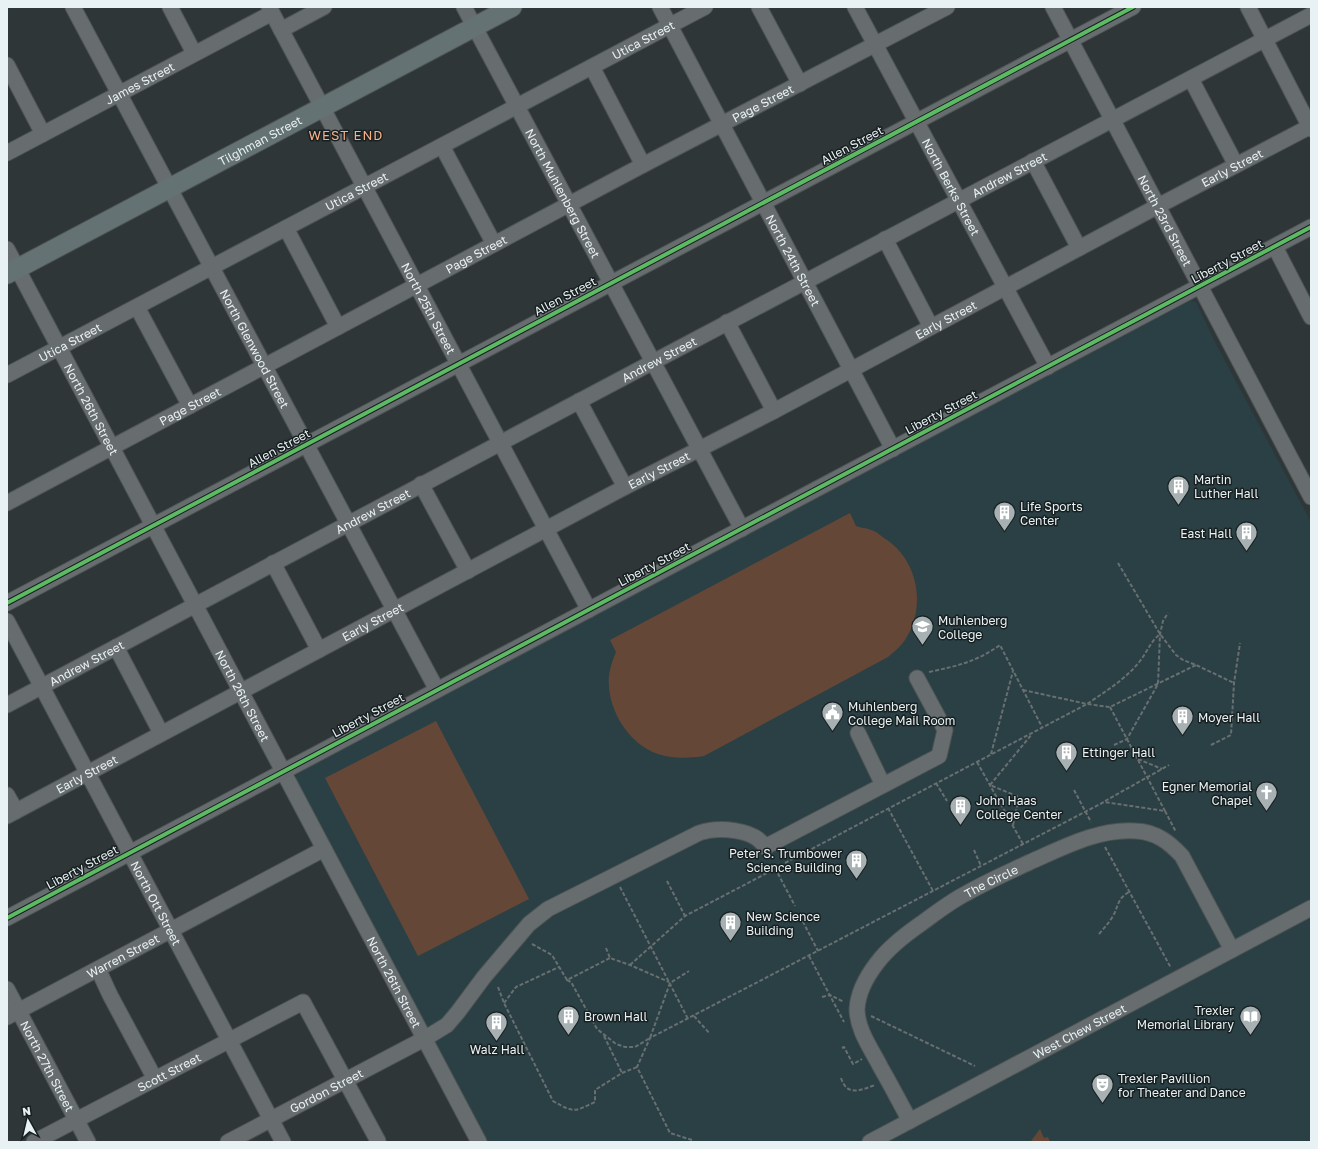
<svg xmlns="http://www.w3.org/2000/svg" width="1318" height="1149" font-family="'Golos Text',sans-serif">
<rect width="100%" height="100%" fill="#2e3638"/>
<polygon fill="#2a4044" points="1190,301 1196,302 1216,344 1311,522 1311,1142 487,1142 295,779 297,773"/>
<g fill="#654738">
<path d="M850,513L856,526C861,528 867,528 871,530C876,531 880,535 884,538C918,559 927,606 905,640C901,646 894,652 888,657L704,756C689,758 672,759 658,754C627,743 606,707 609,675C610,668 613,659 616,652L610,640Z"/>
<polygon points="436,721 529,899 418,956 325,778"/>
<polygon points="1040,1129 1044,1138 1048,1137 1050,1142 1032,1142 1031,1141"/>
</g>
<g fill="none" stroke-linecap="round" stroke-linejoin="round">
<defs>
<g id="minor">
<path id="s1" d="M73,7L437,690"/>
<polyline points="170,7 194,53"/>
<path id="s2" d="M269,7L589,610"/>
<path id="s3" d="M464,7L742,529"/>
<path id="s4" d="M660,7L893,449"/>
<polyline points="759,7 800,84"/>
<path id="s5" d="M855,7L1048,367"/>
<path id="s6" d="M1053,7L1311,497"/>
<polyline points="1248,7 1311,129"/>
<polyline points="281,30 324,7"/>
<polyline points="7,65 43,134"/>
<polyline points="592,67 643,165"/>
<polyline points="1191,79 1236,165"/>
<polyline points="442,146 494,244"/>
<path id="s7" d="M7,153L272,13"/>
<polyline points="1033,161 1079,248"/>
<polyline points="286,228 338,327"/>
<polyline points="885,239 931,327"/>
<polyline points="1275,247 1311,317"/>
<path id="s8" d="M7,249L479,1142"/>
<polyline points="137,307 190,406"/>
<polyline points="727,322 774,411"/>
<path id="s9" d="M7,375L705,7"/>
<polyline points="579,401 625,487"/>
<polyline points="421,484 468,571"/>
<path id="s10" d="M7,503L643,165L947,7"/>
<polyline points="273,563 319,650"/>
<polyline points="7,603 1133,7"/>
<path id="s11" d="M7,621L283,1142"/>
<polyline points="116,647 161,733"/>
<path id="s12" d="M7,705L653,362L1311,15"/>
<polyline points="858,733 883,785"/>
<polyline points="7,795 16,811"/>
<path id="s13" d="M7,816L625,487L774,411L1158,206L1311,126"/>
<polyline points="7,918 1311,227"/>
<polyline points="98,969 110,995 155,1079"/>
<path id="s14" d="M7,989L88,1142"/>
<path id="s15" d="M7,1017L324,849"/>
<path id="s16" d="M910,1121C900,1103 891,1085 881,1068C872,1050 857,1030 857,1009C858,992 867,976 877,963C889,947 906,934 922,923C937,912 951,901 967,893C988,881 1009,872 1030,862C1062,848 1099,828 1136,831C1156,832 1169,842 1182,856L1232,950"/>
<path id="s17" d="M34,1142L303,1002L378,1141"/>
<path id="s18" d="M228,1142L424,1039L447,1025L458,1012L484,977L529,924L548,909L699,833C717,827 754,828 765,847L939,756L945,730L917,678"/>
<path id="s19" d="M870,1142L1311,908"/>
</g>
<g id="major">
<path id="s20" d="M7,274L512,7"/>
</g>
</defs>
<use href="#minor" stroke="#4e5456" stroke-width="17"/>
<use href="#major" stroke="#4e5456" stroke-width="21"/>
<g stroke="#696f70" stroke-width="2" stroke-dasharray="4 2" stroke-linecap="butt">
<polyline points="1118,563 1160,634 1176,655 1183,660 1196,665 1234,683"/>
<path d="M929,672C957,666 976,662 1000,645L1042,727"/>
<path d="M1023,690L1087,704C1106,691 1126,679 1140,661C1147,652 1151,641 1160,634"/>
<polyline points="1110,707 1165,811"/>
<polyline points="1114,745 1127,739 1158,684 1160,634 1163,621 1168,613"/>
<polyline points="1211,745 1231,735 1234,683 1240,643"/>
<polyline points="991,754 1013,671"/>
<polyline points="1138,759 1162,769"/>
<polyline points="977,762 1023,844"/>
<polyline points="936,783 947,801"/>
<polyline points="1074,790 1091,822"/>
<polyline points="1105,801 1169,765"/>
<polyline points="888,808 933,891"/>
<polyline points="1013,825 1019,797 990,785 1032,734"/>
<polyline points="1105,847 1171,968"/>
<polyline points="974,850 981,866"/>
<polyline points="785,863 1087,704 1110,707 1196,665"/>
<polyline points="775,868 795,906"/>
<polyline points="667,881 685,916"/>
<polyline points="620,887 688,1019"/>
<polyline points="800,916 818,951"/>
<path d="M1099,934C1104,928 1109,923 1113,916C1119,905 1117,899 1129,892"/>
<polyline points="532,944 552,955 567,980 610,958"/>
<polyline points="606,948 610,958 630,965 669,982"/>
<polyline points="809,956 844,1022"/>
<polyline points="630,965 685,916 767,873"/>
<polyline points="567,980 571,982 597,1029 616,1044 625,1047 635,1047 650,1038 670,983 689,971"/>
<path d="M498,987L504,1003L553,1101C574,1113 574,1112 595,1102V1090L622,1073L637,1067"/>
<polyline points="822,997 830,995 844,1002"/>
<polyline points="504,1003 516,987 559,967"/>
<polyline points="694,1016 710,1034"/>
<polyline points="871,1016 975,1066"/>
<polyline points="604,1036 622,1073"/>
<polyline points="842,1048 844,1047 853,1064 862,1059"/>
<path d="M841,1078C847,1097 861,1090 875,1085"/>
<polyline points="692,1140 670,1133 637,1067 650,1038 1104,802 1165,811 1176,832"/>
</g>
<use href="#minor" stroke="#676d6e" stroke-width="15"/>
<use href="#major" stroke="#657274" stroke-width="19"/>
<defs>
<g id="cycleway">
<polyline points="7,603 1133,7"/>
<polyline points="7,918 1311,227"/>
</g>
</defs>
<use href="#cycleway" stroke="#181f21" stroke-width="6"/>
<use href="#cycleway" stroke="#5cba63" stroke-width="4"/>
</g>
<defs>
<symbol id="building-pin" viewBox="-11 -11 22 30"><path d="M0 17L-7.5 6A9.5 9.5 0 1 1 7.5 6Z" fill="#a7b0b2" stroke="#181f21"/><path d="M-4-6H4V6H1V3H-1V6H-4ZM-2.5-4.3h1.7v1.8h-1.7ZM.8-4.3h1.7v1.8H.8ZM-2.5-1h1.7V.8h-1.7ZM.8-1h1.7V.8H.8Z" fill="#fff"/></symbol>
<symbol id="university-pin" viewBox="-11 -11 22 30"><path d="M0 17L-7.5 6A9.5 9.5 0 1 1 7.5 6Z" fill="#a7b0b2" stroke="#181f21"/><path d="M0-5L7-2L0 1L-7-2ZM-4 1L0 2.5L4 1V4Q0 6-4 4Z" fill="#fff"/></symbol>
<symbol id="civic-pin" viewBox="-11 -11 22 30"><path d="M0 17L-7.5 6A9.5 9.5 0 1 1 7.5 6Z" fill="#a7b0b2" stroke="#181f21"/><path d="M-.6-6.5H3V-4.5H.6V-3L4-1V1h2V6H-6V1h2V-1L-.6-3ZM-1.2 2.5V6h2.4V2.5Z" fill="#fff"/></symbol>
<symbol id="church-pin" viewBox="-11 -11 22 30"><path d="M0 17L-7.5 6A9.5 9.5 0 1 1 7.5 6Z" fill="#a7b0b2" stroke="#181f21"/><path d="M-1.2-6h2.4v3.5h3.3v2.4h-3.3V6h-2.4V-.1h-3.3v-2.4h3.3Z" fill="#fff"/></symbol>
<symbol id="library-pin" viewBox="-11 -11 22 30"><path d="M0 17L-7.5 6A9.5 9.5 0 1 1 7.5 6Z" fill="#a7b0b2" stroke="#181f21"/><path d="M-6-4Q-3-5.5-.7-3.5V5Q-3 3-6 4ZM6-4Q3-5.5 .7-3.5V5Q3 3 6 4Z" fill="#fff"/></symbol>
<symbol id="theatre-pin" viewBox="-11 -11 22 30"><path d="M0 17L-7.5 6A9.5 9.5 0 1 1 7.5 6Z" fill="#a7b0b2" stroke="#181f21"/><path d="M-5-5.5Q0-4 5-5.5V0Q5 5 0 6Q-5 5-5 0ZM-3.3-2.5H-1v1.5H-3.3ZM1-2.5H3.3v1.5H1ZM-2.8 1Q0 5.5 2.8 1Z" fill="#fff"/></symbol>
</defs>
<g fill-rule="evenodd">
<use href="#building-pin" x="1166" y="474" width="25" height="34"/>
<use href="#building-pin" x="992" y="500" width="25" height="34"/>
<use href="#building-pin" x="1234" y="520" width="25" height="34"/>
<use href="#university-pin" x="910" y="614" width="25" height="34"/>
<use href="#civic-pin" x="820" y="700" width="25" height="34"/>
<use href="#building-pin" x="1170" y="704" width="25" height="34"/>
<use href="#building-pin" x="1054" y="740" width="25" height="34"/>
<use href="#church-pin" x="1254" y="780" width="25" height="34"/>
<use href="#building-pin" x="948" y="794" width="25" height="34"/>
<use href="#building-pin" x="844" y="848" width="25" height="34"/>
<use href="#building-pin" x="718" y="910" width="25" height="34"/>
<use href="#building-pin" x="556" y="1004" width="25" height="34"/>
<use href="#library-pin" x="1238" y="1004" width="25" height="34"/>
<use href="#building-pin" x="484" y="1010" width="25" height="34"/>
<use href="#theatre-pin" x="1090" y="1072" width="25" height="34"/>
</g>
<g text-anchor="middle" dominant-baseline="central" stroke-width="3" stroke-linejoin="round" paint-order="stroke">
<g font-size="12" fill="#e8f2f4" stroke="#181f21">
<text stroke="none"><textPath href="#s9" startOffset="719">Utica Street</textPath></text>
<text stroke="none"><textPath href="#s7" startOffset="150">James Street</textPath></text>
<text stroke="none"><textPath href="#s10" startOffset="855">Page Street</textPath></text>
<text stroke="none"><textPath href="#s20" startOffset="286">Tilghman Street</textPath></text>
<text transform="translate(852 145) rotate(-28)">Allen Street</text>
<text stroke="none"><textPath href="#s13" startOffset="1386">Early Street</textPath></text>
<text stroke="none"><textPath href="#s12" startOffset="1134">Andrew Street</textPath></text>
<text stroke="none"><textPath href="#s5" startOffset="204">North Berks Street</textPath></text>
<text stroke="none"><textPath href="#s9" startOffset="395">Utica Street</textPath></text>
<text stroke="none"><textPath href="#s3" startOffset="211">North Muhlenberg Street</textPath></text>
<text stroke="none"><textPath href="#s6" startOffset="241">North 23rd Street</textPath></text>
<text stroke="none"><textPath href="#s10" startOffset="531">Page Street</textPath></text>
<text stroke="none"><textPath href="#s4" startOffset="286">North 24th Street</textPath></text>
<text transform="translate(1227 261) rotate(-28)">Liberty Street</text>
<text transform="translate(565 296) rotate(-28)">Allen Street</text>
<text stroke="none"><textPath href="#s2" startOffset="341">North 25th Street</textPath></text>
<text stroke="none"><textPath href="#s13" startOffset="1062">Early Street</textPath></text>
<text stroke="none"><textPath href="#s9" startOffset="71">Utica Street</textPath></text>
<text stroke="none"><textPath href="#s1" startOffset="387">North Glenwood Street</textPath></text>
<text stroke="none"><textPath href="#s12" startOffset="738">Andrew Street</textPath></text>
<text stroke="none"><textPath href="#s10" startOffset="207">Page Street</textPath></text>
<text stroke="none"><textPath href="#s8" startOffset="181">North 26th Street</textPath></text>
<text transform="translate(941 412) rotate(-28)">Liberty Street</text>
<text transform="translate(279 448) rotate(-28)">Allen Street</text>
<text stroke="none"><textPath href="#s13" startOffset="738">Early Street</textPath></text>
<text stroke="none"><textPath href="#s12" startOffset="414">Andrew Street</textPath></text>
<text transform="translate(654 564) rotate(-28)">Liberty Street</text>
<text stroke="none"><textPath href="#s13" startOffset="414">Early Street</textPath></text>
<text stroke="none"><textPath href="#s12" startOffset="90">Andrew Street</textPath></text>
<text stroke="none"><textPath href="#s8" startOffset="505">North 26th Street</textPath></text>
<text transform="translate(368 715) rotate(-28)">Liberty Street</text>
<text stroke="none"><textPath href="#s13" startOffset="90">Early Street</textPath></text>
<text transform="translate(82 867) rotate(-28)">Liberty Street</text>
<text stroke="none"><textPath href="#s16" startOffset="317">The Circle</textPath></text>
<text stroke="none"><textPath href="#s11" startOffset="319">North Ott Street</textPath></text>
<text stroke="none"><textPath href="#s15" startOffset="131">Warren Street</textPath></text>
<text stroke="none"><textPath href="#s8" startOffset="829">North 26th Street</textPath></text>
<text stroke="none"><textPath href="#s19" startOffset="237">West Chew Street</textPath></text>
<text stroke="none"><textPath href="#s14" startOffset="87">North 27th Street</textPath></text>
<text stroke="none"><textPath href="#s17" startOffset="152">Scott Street</textPath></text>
<text stroke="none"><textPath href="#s18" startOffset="111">Gordon Street</textPath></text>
</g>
<g font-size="12" fill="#e8f2f4" stroke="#181f21" text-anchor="start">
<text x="1194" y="479">Martin<tspan x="1194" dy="14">Luther Hall</tspan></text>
<text x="1020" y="506">Life Sports<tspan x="1020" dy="14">Center</tspan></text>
<text x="1232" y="533" text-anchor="end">East Hall</text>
<text x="938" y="620">Muhlenberg<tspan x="938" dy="14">College</tspan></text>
<text x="848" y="706">Muhlenberg<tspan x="848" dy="14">College Mail Room</tspan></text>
<text x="1198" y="717">Moyer Hall</text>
<text x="1082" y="752">Ettinger Hall</text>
<text x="1252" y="786" text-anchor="end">Egner Memorial<tspan x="1252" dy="14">Chapel</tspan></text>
<text x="976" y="800">John Haas<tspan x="976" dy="14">College Center</tspan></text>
<text x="842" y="853" text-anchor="end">Peter S. Trumbower<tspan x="842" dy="14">Science Building</tspan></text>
<text x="746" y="916">New Science<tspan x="746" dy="14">Building</tspan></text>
<text x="1234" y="1010" text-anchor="end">Trexler<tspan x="1234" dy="14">Memorial Library</tspan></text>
<text x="584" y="1016">Brown Hall</text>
<text x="497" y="1049" text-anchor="middle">Walz Hall</text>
<text x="1118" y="1078">Trexler Pavillion<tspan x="1118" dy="14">for Theater and Dance</tspan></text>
</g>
<g font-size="13" letter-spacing="1" fill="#f8af89" stroke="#181f21">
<text x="346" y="135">WEST END</text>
</g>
</g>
<rect width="1318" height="1149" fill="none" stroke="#e8f2f4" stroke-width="16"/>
<g transform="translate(28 1121) rotate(352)" stroke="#181f21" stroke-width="3" paint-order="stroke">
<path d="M0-3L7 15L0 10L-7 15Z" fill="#e8f2f4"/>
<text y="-6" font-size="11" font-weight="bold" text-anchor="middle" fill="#e8f2f4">N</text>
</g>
</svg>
